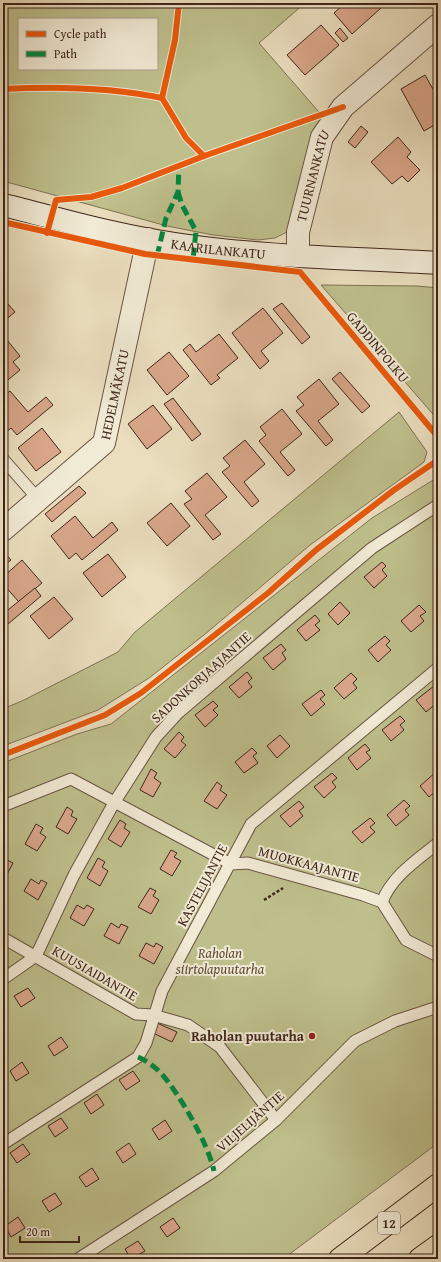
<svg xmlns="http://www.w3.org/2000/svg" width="441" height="1262" font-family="'Gentium Book Plus',serif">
<rect width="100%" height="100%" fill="#eadebe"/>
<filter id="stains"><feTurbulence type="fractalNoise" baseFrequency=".005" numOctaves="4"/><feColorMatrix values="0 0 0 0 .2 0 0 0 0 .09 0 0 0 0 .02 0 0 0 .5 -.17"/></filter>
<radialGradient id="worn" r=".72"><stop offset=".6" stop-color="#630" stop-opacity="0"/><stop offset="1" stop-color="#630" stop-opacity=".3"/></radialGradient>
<g fill="#bebf8c" stroke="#7e7254" fill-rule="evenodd">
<path d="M3,3H305L259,43L325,119L294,222L287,232L275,238L258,240L213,235L167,226L3,181ZM19,19H157V69H19Z"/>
<polygon points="321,285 417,286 438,288 438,420"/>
<polygon points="399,412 427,452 424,462 310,545 204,635 149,678 98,710 3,746 3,709 24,700 118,652 135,632"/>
<polygon points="438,477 438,1143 283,1259 3,1259 3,763 77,734 111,724 372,518"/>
</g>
<g fill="#daa78b" stroke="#3f251b">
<polygon points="345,3 376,3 381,8 352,34 334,13"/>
<polygon points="321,25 339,45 305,75 287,55"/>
<polygon points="340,28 348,38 343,42 335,33"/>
<polygon points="425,75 438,98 438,123 424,131 401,89"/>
<polygon points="361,126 368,132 355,148 348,142"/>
<polygon points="398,137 411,152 407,157 420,170 408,182 402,176 392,184 371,162"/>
<polygon points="282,303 310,337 302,344 273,309"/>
<polygon points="8,304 15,312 3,322 3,307"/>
<polygon points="263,308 283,333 261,351 269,361 260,369 232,333"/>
<polygon points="219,334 238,358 217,375 220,378 211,385 183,350 190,344 196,352"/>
<polygon points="3,335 20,356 13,362 20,370 3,384"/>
<polygon points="169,352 189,376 167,395 147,370"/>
<polygon points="340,372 370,406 362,413 332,379"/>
<polygon points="319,379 339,404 318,421 333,440 326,446 296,411 304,405 297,397"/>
<polygon points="10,391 28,412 46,397 53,405 17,435 11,428 5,433 3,432 3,396"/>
<polygon points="173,398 201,434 192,441 164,404"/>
<polygon points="153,405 172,429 147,449 128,424"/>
<polygon points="282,409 302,434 280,452 295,470 288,476 259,441 266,435 260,427"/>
<polygon points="42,428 61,452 36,471 18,448"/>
<polygon points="245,440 265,464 244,482 259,501 252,507 222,472 230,466 223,458"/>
<polygon points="207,473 227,497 205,515 221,534 213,540 184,504 192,499 185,491"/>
<polygon points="79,486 86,493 52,522 45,514"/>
<polygon points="171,503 190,526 167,546 147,523"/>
<polygon points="75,516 93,538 112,522 118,530 82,560 76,553 69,559 51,536"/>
<polygon points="3,551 11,560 3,566"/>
<polygon points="108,554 126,577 102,597 83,573"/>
<polygon points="22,560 42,583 19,602 3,584 3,577"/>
<polygon points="382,562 386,566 382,570 387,576 374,588 364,577"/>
<polygon points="35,588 41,596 8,624 3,619 3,614"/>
<polygon points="54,597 73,619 49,639 30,616"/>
<polygon points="340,602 350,613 338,625 328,614"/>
<polygon points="419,605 426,612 420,616 424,621 411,632 401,621"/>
<polygon points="315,615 320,621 315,625 320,630 306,641 297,630"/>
<polygon points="385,636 390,641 386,645 391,650 378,662 368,650"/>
<polygon points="281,644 286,650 282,653 286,659 273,670 263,658"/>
<polygon points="247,672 252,678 248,682 252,687 239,698 229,687"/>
<polygon points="351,673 357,679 353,683 357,688 344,699 334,688"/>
<polygon points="434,686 438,690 438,694 435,696 438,702 426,712 416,700"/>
<polygon points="321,690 325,695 320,699 325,704 311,716 302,704"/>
<polygon points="213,701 218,706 213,710 218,715 205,727 195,715"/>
<polygon points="400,716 405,721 400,725 404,730 391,741 382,730"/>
<polygon points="179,732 184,737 181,741 186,745 175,758 164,749"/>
<polygon points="280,735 290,746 277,758 267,746"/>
<polygon points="365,744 370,750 366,752 371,758 357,770 348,758"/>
<polygon points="252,748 257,753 253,756 258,763 244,773 235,762"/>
<polygon points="151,769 157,773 154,778 161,783 153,797 140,790"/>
<polygon points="437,771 438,789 429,797 420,786"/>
<polygon points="332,773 337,778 332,782 336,787 324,798 314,787"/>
<polygon points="217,782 222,786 220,790 227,795 217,809 204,801"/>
<polygon points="404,800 410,806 405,810 409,815 396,826 387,815"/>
<polygon points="299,801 304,807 299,811 303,816 290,827 280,816"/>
<polygon points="67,807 73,811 71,816 77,819 68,834 56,827"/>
<polygon points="370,818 375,823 370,827 375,832 362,843 352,832"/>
<polygon points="120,820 126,824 124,828 130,832 121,847 108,839"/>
<polygon points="36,824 43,828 40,833 46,837 37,851 25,844"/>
<polygon points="171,850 177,853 174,857 181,861 172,876 160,869"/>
<polygon points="98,858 105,862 102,867 108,871 100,886 87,878"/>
<polygon points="7,860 13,863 4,880 3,863 5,864"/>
<polygon points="31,879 39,884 41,880 47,883 38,900 24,891"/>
<polygon points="150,888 156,891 153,896 159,900 151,914 138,907"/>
<polygon points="77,905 84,909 87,905 94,909 84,926 70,918"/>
<polygon points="111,923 119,928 121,924 128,927 119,944 104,936"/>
<polygon points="146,943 154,947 156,943 163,947 154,964 139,956"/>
<polygon points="28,988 35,998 21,1007 14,996"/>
<polygon points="157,1023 177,1032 172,1042 153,1033"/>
<polygon points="61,1037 68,1047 54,1056 48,1046"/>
<polygon points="22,1062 29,1073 16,1081 10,1071"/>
<polygon points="133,1071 140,1081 126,1090 119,1080"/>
<polygon points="97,1094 104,1105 91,1114 84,1103"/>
<polygon points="61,1118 68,1128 55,1137 48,1126"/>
<polygon points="165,1120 172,1131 159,1140 152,1129"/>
<polygon points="129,1143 136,1154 123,1163 116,1152"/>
<polygon points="23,1144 30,1154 17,1163 10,1153"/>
<polygon points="92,1168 99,1179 86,1187 79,1177"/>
<polygon points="55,1193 62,1204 49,1212 42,1201"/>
<polygon points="18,1217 25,1228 11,1237 5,1226"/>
<polygon points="173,1218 180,1228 167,1237 160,1227"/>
<polygon points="138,1241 145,1251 131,1259 125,1249"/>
</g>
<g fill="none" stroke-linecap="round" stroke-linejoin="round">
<defs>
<g id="lane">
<polyline points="3,459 39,500"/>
<polyline points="3,806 71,779 231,864 248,863 363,895 382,902 406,940 438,956"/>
<path d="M382,902C392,876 417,860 438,843"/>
<polyline points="3,938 136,1014 153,1015 188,1025 220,1047 276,1120"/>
<polyline points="3,979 36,956 74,875 114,803 156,737 178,713 372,548 438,505"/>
<polyline points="3,1144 138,1057 146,1043 162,991 251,824 438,668"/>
<polyline points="78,1259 214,1171 276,1120 355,1041 395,1021 438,1007"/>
</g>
<g id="street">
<path id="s1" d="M298,256V232L322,137L343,107L438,25"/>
<path id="s2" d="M3,530L104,443L148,239"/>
</g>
<g id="secondary">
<path id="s3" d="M3,205C45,215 87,228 130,236C231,257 335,257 438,263"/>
</g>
<g id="highway">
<polyline points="340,1259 438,1185"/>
<polyline points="420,1259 438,1246"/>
</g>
</defs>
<use href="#lane" stroke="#6a5344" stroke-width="13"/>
<use href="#street" stroke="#6a5344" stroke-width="24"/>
<use href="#secondary" stroke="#3f251b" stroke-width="24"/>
<use href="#highway" stroke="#3f251b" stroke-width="24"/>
<polyline stroke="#3f251b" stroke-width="2.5" stroke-dasharray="3 2" stroke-linecap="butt" points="264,900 283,888"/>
<use href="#lane" stroke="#f1ead5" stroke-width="11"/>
<use href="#street" stroke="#f1ead5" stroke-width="22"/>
<use href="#secondary" stroke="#f1ead5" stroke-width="22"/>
<use href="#highway" stroke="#eadebe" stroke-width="22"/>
<g stroke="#00873e" stroke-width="5" stroke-dasharray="10 5" stroke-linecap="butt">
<polyline points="178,192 182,205 196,231 193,260"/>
<polyline points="157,256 166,218 178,192 179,165"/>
<path d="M138,1057C147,1061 154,1066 161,1073C180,1095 208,1143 214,1171"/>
</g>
<defs>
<g id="cycleway">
<polyline points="179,3 175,40 162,98 186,138 204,156"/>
<path d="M3,89C57,86 109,87 162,98"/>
<polyline points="3,222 145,254 300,272 438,437"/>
<polyline points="47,233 56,200 91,197 122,188 204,156 343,107"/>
<polyline points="3,755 105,715 141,693 268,593 316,550 394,490 438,460"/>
</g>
</defs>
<use href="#cycleway" stroke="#f1ead5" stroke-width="8"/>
<use href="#cycleway" stroke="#e8590c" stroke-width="6"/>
</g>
<circle fill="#8f2418" stroke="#f1ead5" stroke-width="1.5" cx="312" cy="1036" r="4"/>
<g text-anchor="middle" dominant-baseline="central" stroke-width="4" stroke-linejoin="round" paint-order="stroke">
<rect fill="#f1ead5" stroke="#746053" stroke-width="1" x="378" y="1212" width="22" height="22" rx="3"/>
<g font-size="13" font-weight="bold" fill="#3f251b">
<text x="389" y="1223">12</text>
</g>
<g font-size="14" fill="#3f251b" stroke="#f1ead5">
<text stroke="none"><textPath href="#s1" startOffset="82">TUURNANKATU</textPath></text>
<text stroke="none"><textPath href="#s3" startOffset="220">KAARILANKATU</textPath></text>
<text transform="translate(378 347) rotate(50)">GADDINPOLKU</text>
<text stroke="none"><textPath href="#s2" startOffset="183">HEDELMÄKATU</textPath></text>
<text transform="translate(201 677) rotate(-42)">SADONKORJAAJANTIE</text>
<text transform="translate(309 864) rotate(15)">MUOKKAAJANTIE</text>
<text transform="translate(202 885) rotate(-62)">KASTELIJANTIE</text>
<text transform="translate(95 973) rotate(30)">KUUSIAIDANTIE</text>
<text transform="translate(250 1121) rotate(-41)">VILJELIJÄNTIE</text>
</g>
<g font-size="14" font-style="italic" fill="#5f4c37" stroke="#f1ead5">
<text x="220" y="953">Raholan<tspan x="220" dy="16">siirtolapuutarha</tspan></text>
</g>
<g font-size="14" font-weight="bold" fill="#3f251b" stroke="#f1ead5" text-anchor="end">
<text x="304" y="1036">Raholan puutarha</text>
</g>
</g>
<rect width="441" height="1262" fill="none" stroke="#eadebe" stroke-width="16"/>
<rect x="4" y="4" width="433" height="1254" fill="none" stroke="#3f251b" stroke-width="2"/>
<rect x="8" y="8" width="425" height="1246" fill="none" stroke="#3f251b"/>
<rect x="18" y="18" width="140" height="52" fill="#f1ead5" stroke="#aa9b8b"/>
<rect x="26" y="31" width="20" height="6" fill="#e8590c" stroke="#aa9b8b"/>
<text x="54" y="38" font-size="12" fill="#3f251b">Cycle path</text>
<rect x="26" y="51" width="20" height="6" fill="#00873e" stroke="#aa9b8b"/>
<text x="54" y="58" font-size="12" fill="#3f251b">Path</text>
<path d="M20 1236v6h59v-6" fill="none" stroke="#3f251b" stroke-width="2"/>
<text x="26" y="1236" font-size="12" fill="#3f251b" stroke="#f1ead5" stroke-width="3" paint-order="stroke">20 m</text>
<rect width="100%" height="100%" filter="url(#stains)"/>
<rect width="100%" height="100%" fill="url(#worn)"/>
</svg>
